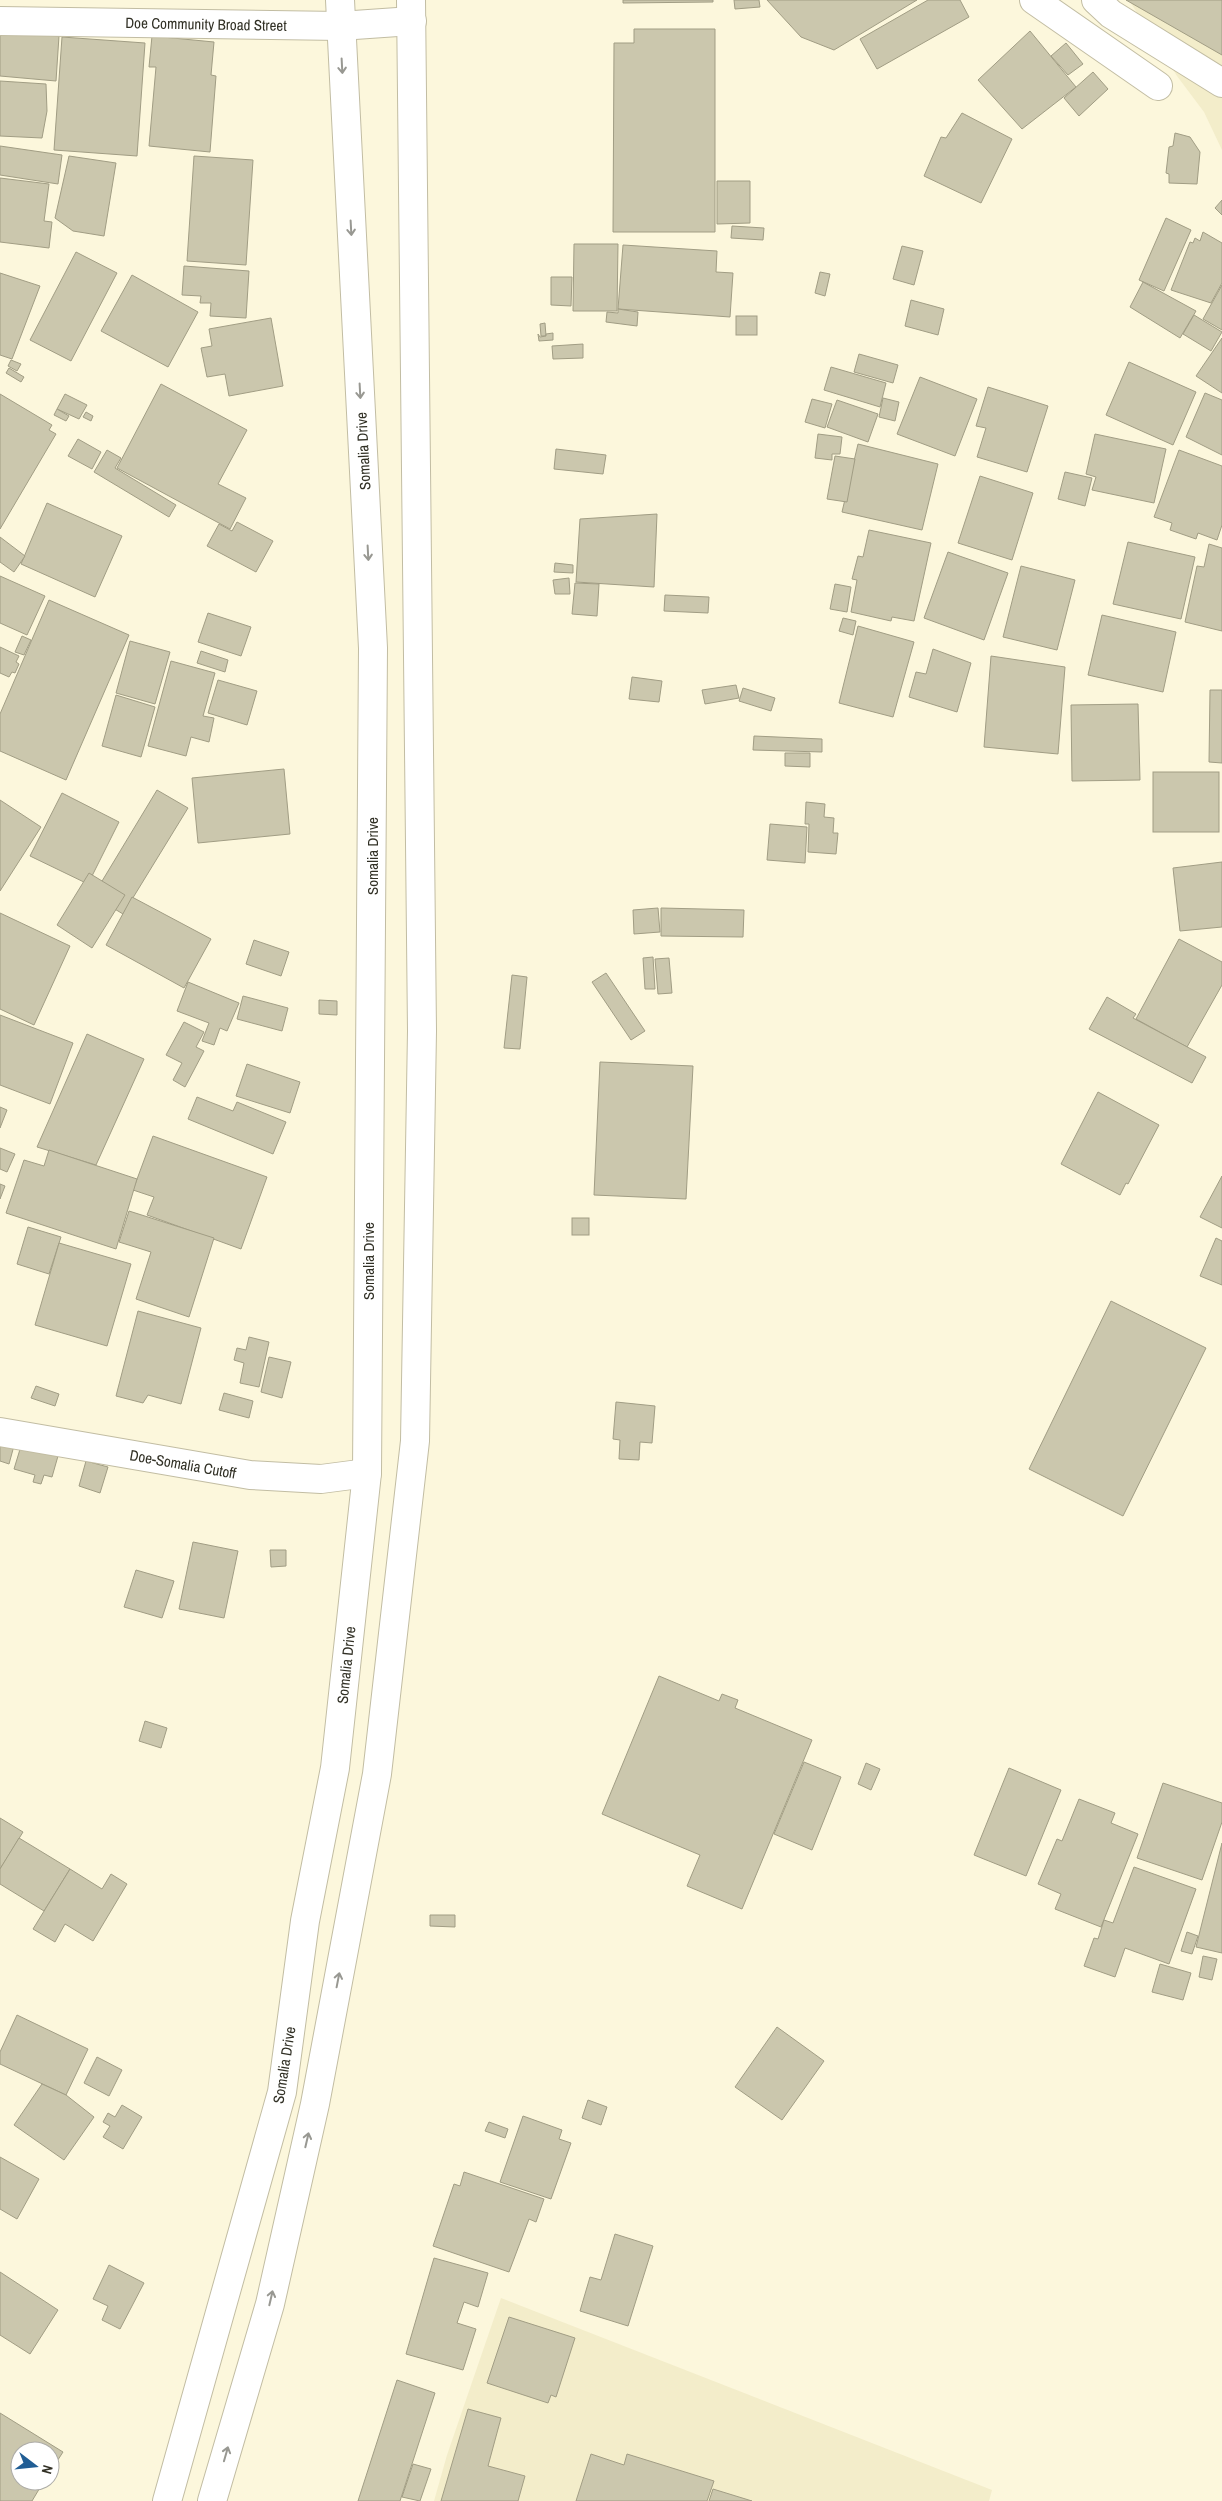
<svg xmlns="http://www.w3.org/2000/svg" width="1222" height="2501" font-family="'Archivo Narrow',sans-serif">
<rect width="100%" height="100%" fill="#fcf7dc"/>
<g fill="#f3edca">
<polygon points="1129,0 1222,0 1222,150 1204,112 1177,76"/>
<polygon points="501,2298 992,2490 989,2501 434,2501 447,2455"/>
</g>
<g fill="#cbc7ad" stroke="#a19d84">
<polygon points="623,0 713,0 713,2 623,3"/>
<polygon points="734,0 759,0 760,7 735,9"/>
<polygon points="767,0 917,0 834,50 801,37"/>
<polygon points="928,0 960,0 969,17 877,69 860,39"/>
<polygon points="1126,0 1222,0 1222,55"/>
<polygon points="634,29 715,29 715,232 613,232 614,43 634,43"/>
<polygon points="0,31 59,36 56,81 0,76"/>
<polygon points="1030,31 1076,87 1022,129 978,80"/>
<polygon points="152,36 214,42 211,75 216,76 210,152 149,146 156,67 149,67"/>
<polygon points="62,37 145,43 137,156 54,150"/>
<polygon points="1066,43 1083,64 1068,75 1051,56"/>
<polygon points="1093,72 1108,89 1079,116 1064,98"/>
<polygon points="0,81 46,84 47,111 42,138 0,136"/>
<polygon points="962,113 1012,139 981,203 924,176 941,137 946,138"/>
<polygon points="1175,133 1190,137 1200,152 1197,184 1169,183 1169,174 1166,173 1169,147 1173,146"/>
<polygon points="0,146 62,155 58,184 0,175"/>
<polygon points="69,156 116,163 104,236 73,231 55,218"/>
<polygon points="194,156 253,160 246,265 187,261"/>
<polygon points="0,178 49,184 44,221 52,222 49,248 0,242"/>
<polygon points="717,181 750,181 750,223 717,224"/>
<polygon points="1222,200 1222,215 1215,208"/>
<polygon points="1166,218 1191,230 1164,291 1139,280"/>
<polygon points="732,226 764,228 763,240 731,238"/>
<polygon points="1203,232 1222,243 1222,283 1211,303 1171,290 1190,242 1193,243 1195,238 1200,241"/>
<polygon points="574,244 618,244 617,311 573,311"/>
<polygon points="623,245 717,251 716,272 733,273 730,317 618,309"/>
<polygon points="902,246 923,251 914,285 893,279"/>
<polygon points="76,252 117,273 71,361 30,340"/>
<polygon points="184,266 249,271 246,318 210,316 211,303 200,303 201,296 182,295"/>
<polygon points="820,272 830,274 825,296 815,293"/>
<polygon points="0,273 40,286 12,359 0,355"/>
<polygon points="132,275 198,312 168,367 101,331"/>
<polygon points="551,277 572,277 571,306 551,305"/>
<polygon points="1143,282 1196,311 1180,338 1130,307"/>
<polygon points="1222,285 1222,330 1203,319"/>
<polygon points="911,300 944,309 938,335 905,326"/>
<polygon points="618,309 638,312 637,326 606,322 607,312 618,313"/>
<polygon points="1194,315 1222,332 1211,351 1183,334"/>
<rect x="736" y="316" width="21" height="19"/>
<polygon points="271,318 283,386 229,396 225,374 207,377 201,348 212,346 209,329"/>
<polygon points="545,323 546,336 541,336 540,324"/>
<polygon points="553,333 553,340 539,341 538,334 540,337 546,336 546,334"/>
<polygon points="1222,338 1222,393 1196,376"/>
<polygon points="583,344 583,358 553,359 552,346"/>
<polygon points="859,354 898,365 893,383 854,372"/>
<polygon points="11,360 21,364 17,371 8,366"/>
<polygon points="1129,362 1196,392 1173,445 1106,415"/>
<polygon points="831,367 886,383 880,407 824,390"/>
<polygon points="9,368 24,377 21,382 6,373"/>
<polygon points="920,377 977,399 955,456 897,434"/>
<polygon points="161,384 247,430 218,484 246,498 230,529 117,468"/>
<polygon points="988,387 1048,406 1027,472 977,457 986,428 976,426"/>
<polygon points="1205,393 1222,400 1222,455 1186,437"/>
<polygon points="0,394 52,425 49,430 56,434 0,529"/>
<polygon points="65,394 87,405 79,419 57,409"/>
<polygon points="883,398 899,402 895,421 879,417"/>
<polygon points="812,399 832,404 825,428 805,422"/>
<polygon points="837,400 878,414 868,442 827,427"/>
<polygon points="57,409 69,416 66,421 54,415"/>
<polygon points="86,412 93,416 91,421 83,417"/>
<polygon points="818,434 842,437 840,454 832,454 832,460 815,458"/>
<polygon points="1095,434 1166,449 1154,503 1092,490 1096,477 1086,474"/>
<polygon points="78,439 101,452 92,469 68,456"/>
<polygon points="858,444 938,464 922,530 842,512"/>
<polygon points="556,449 606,455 603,474 554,469"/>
<polygon points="107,450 121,458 115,468 176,505 169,517 94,472"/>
<polygon points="1179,450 1222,466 1222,525 1217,540 1198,533 1196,539 1170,530 1172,523 1154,517"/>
<polygon points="835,456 855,459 847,502 827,499"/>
<polygon points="1065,472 1092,478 1085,506 1058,499"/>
<polygon points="980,476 1033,493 1012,560 958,543"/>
<polygon points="47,503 122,536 95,597 21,564"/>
<polygon points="657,514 654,587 576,582 580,519"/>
<polygon points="237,522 273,541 256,572 207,546 219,524 232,531"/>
<polygon points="869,530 931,543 914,621 892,617 891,621 851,612 857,580 852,579 858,556 863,557"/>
<polygon points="0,537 25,556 14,572 0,562"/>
<polygon points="1128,542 1195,557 1181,619 1113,604"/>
<polygon points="1209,544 1222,548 1222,631 1185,622 1197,566 1204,567"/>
<polygon points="948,552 1008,573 984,640 924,618"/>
<polygon points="555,563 573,565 573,573 554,572"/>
<polygon points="1021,566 1075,580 1057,650 1003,637"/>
<polygon points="0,576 45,596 27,635 0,623"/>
<polygon points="569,578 570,594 555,594 553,580"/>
<polygon points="575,583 599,584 597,616 572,614"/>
<polygon points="835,584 851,587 847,612 830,609"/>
<polygon points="665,595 709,597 708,613 664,611"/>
<polygon points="49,600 129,635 66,780 0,751 0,714"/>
<polygon points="208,613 251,627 241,656 198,642"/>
<polygon points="1102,615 1176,632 1163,692 1088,675"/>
<polygon points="843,618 856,621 853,635 839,631"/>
<polygon points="858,626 914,642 893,717 839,703"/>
<polygon points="22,636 31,640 24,655 15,652"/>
<polygon points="130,641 170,652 155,704 116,693"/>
<polygon points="0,647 19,656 16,662 19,664 15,673 12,672 9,677 0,673"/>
<polygon points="933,649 971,663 957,712 909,697 916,672 926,674"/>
<polygon points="201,651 228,660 225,672 197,663"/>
<polygon points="991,656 1065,667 1058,754 984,747"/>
<polygon points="171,661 215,673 203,716 214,718 209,742 191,737 186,756 148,746"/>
<polygon points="632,677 662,681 659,702 629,699"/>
<polygon points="218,680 257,691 247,725 208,713"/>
<polygon points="736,685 739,698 705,704 702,690"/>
<polygon points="743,688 775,698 771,711 739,701"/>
<polygon points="1210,690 1222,690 1222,763 1209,762"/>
<polygon points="116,695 155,707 141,757 102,746"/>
<polygon points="1138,704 1140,780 1072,781 1071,705"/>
<polygon points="754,736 822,739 822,752 753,750"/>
<polygon points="785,753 810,753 810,767 785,766"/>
<polygon points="284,769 290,834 198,843 192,778"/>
<rect x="1153" y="772" width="66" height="60"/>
<polygon points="157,790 188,808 123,914 93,896"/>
<polygon points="62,793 119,822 88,884 30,856"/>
<polygon points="0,800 41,827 0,891"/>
<polygon points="806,802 825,804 824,817 834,818 833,833 838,833 836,854 808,852 809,824 805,824"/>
<polygon points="770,824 807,827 805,863 767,860"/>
<polygon points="1222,862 1222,927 1180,931 1173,868"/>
<polygon points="89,873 125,895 92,948 57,925"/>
<polygon points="132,897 211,939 184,988 106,945"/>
<polygon points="658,908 660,932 634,934 633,910"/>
<polygon points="661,908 744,910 743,937 661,936"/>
<polygon points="0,913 70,946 34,1025 0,1009"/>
<polygon points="1179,939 1222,962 1222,985 1187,1047 1136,1019"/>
<polygon points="254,940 289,952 281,976 246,964"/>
<polygon points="653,957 655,989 645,989 643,958"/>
<polygon points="669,958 672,993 658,994 655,959"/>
<polygon points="606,973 645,1031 631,1040 592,982"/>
<polygon points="512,975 527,977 520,1049 504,1048"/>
<polygon points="188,982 239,1003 227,1031 220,1028 214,1045 202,1041 209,1023 177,1011"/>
<polygon points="243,996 288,1008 282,1031 237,1019"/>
<polygon points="1107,997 1136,1014 1133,1018 1206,1057 1192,1083 1089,1029"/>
<polygon points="319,1000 337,1001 337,1015 319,1014"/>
<polygon points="0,1015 73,1043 50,1104 0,1085"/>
<polygon points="184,1022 204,1032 196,1047 204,1051 185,1087 173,1080 182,1063 166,1055"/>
<polygon points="87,1034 144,1059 96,1165 37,1147"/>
<polygon points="600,1062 693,1066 686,1199 594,1195"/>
<polygon points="247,1064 300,1082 290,1113 236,1096"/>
<polygon points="1098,1092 1159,1125 1128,1184 1126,1183 1120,1195 1061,1164"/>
<polygon points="197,1097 233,1111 237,1102 286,1122 273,1154 188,1119"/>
<polygon points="0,1107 7,1110 0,1128"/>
<polygon points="153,1136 267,1177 241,1249 147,1215 154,1197 133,1190"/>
<polygon points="0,1148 15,1154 7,1172 0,1169"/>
<polygon points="49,1150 137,1179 116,1249 6,1213 24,1160 44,1166"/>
<polygon points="1222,1176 1222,1228 1200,1217"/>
<polygon points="0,1184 5,1186 0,1199"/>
<polygon points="129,1211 214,1238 189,1317 136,1299 151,1252 119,1242"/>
<rect x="572" y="1218" width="17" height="17"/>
<polygon points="28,1227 61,1237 49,1274 17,1264"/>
<polygon points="1216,1238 1222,1241 1222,1285 1200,1276"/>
<polygon points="59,1243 131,1264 107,1346 35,1325"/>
<polygon points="1111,1301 1206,1348 1123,1516 1029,1469"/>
<polygon points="138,1311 201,1328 181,1404 148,1395 143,1403 116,1396"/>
<polygon points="249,1337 269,1342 259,1387 240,1383 244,1363 234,1360 237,1348 246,1350"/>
<polygon points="269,1357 291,1362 282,1398 261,1392"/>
<polygon points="36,1386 59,1394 55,1406 31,1398"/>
<polygon points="224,1393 253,1401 249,1418 219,1410"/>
<polygon points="616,1402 655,1406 652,1443 640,1442 639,1460 619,1459 620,1440 613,1439"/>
<polygon points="0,1438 15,1442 9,1464 0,1461"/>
<polygon points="21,1446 58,1456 52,1477 44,1475 41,1484 33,1482 35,1475 14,1469"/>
<polygon points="86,1461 108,1467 100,1493 79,1486"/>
<polygon points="193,1542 238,1551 224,1618 179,1609"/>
<polygon points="270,1550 286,1550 286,1566 271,1567"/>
<polygon points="136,1570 174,1581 162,1618 124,1607"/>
<polygon points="659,1676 719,1701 722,1694 738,1700 735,1708 812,1740 742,1909 687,1886 700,1855 602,1814"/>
<polygon points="145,1721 167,1728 161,1748 139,1741"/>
<polygon points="804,1762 841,1777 812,1850 774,1834"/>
<polygon points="866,1763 880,1769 871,1790 858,1784"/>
<polygon points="1009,1768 1061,1790 1026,1876 974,1855"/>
<polygon points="1163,1783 1222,1803 1222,1822 1202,1880 1137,1858"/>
<polygon points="1079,1799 1115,1813 1111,1823 1138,1834 1101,1927 1055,1909 1061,1894 1038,1884 1057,1839 1062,1841"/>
<polygon points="0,1818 23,1832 0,1869"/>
<polygon points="19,1838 70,1869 44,1911 0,1884 0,1869"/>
<polygon points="1222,1843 1222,1953 1196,1947"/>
<polygon points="1134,1867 1196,1889 1169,1964 1125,1948 1115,1977 1084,1966 1094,1938 1098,1939 1104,1920 1113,1923"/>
<polygon points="70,1869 102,1889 111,1874 127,1884 93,1941 65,1924 55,1942 33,1929"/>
<polygon points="430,1915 455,1915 455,1927 430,1926"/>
<polygon points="1187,1932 1198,1936 1192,1954 1181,1951"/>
<polygon points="1203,1956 1217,1959 1212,1980 1199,1977"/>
<polygon points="1160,1964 1191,1973 1183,2000 1152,1992"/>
<polygon points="17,2015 88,2049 66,2095 0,2064 0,2052"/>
<polygon points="777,2027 824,2061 782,2120 735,2087"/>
<polygon points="97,2057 122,2070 109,2096 84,2083"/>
<polygon points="42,2084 66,2095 94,2117 64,2160 14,2125"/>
<polygon points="588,2100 607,2107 601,2125 582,2118"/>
<polygon points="122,2105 142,2117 123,2149 103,2137 110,2126 103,2122 108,2113 115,2117"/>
<polygon points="523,2116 562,2130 559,2139 571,2143 551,2199 500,2182"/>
<polygon points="489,2122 508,2129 505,2138 485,2131"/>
<polygon points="0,2157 39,2179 17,2219 0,2209"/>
<polygon points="464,2172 544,2199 536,2222 529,2219 509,2272 433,2246 454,2184 460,2186"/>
<polygon points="615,2234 653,2246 628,2326 580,2311 590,2277 601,2280"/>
<polygon points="434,2258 488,2273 478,2307 464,2302 457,2323 476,2329 463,2370 406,2354"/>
<polygon points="109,2265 144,2283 120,2329 102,2320 108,2306 93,2299"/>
<polygon points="0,2272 58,2310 30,2354 0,2335"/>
<polygon points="509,2317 575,2338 556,2397 551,2395 548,2403 487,2383"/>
<polygon points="397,2380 435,2393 400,2501 358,2501"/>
<polygon points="468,2409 501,2418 488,2466 525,2476 518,2501 441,2501"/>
<polygon points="0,2413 63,2452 50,2472 50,2451 20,2451 20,2481 44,2481 32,2501 0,2501"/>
<polygon points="591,2454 624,2465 627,2454 714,2481 707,2501 576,2501"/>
<polygon points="413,2464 431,2469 420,2501 402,2497"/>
<polygon points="713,2489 752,2501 709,2501"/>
</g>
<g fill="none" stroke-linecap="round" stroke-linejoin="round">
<defs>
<g id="minor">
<polyline points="1034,0 1158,86"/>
<polyline points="1096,0 1111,14 1222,83"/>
<polyline points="0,21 340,26 412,21"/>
<polyline points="0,1432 250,1475 321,1479 367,1473"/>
</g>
<g id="major">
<polyline points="167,2501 282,2092 305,1921 335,1768 367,1473 373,648 340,0"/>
<polyline points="212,2501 270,2304 315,2104 377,1774 415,1441 422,1031 411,0"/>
</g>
</defs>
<use href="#minor" stroke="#c2bda3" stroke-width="30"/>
<use href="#major" stroke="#c2bda3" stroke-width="30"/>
<use href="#minor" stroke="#fff" stroke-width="28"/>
<use href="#major" stroke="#fff" stroke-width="28"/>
</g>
<defs><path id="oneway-shaft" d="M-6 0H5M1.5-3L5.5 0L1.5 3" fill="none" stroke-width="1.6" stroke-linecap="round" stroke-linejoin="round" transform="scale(1.25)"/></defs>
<g stroke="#989892">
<use href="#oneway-shaft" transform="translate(342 66) rotate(87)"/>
<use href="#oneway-shaft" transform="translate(351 228) rotate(87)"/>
<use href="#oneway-shaft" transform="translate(360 391) rotate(87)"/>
<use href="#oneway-shaft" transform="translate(368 553) rotate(87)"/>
<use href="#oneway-shaft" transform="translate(338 1980) rotate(-79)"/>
<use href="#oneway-shaft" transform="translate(307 2140) rotate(-77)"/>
<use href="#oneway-shaft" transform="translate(271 2298) rotate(-77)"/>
<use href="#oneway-shaft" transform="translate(226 2454) rotate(-74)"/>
</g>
<g text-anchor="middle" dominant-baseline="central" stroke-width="4" stroke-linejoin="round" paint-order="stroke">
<g font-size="15" fill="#313025" stroke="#fff">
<text transform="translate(206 24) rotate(1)">Doe Community Broad Street</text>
<text transform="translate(363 451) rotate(-93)">Somalia Drive</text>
<text transform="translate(372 856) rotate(-90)">Somalia Drive</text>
<text transform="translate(368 1261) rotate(-90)">Somalia Drive</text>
<text transform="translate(183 1464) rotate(10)">Doe-Somalia Cutoff</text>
<text transform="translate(346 1665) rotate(-84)">Somalia Drive</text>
<text transform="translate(284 2065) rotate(-81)">Somalia Drive</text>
</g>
</g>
<g transform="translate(35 2466) rotate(106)"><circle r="24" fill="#ffffff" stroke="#adaca8"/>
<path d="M0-4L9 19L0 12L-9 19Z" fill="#215e95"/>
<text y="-8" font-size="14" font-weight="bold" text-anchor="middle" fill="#313025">N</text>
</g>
</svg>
